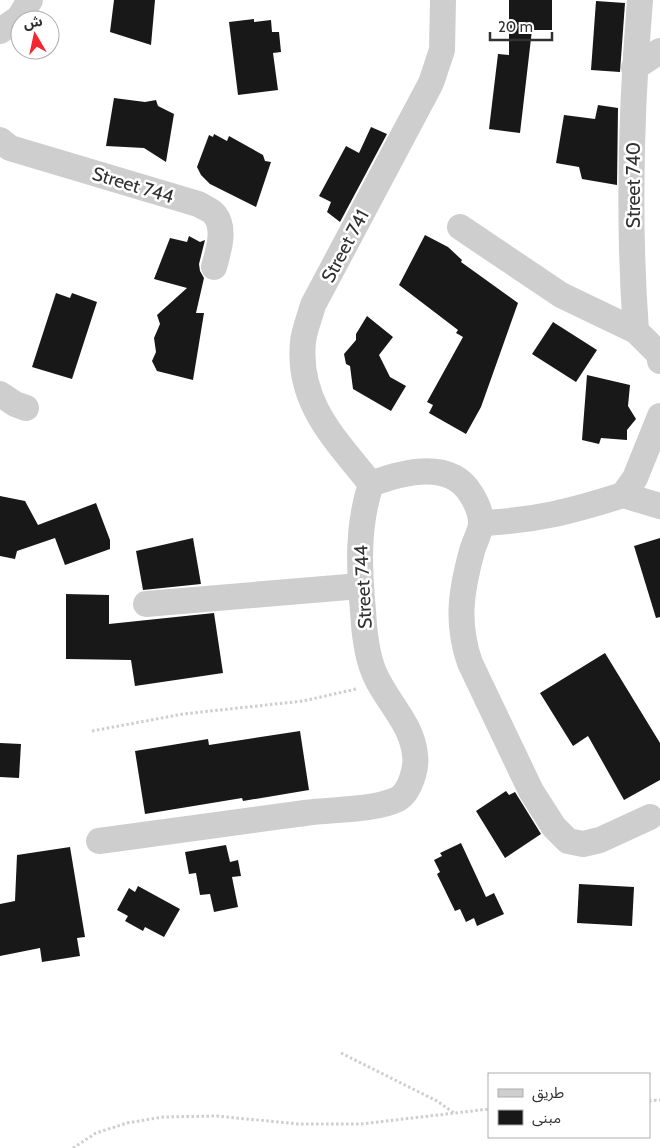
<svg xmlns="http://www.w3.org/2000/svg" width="660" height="1148" font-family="Cabin,'Noto Sans Arabic',sans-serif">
<rect width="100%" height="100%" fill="#fff"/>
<g fill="#181818">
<polygon points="114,0 155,0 151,45 110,32"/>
<polygon points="509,0 552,0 552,30 532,30 520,133 489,129 498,54 509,55"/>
<polygon points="596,1 625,3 620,72 591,70"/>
<polygon points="254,19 254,22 271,20 272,32 279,32 281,52 273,53 278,90 238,95 229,22"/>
<polygon points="114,98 145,102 156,100 158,106 174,114 166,162 144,148 106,146"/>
<polygon points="598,105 618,108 617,185 582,179 579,167 556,163 564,115 595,119"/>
<polygon points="371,127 387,134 340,222 327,212 331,202 319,196 346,146 359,153"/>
<polygon points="214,134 227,141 229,136 263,155 265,161 271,162 256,207 210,184 201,175 197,167 209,135 213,137"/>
<polygon points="425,235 448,247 462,260 461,262 518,303 481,407 466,434 429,413 433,405 427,402 463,337 456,333 458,330 399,285"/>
<polygon points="189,236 200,242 205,240 199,264 200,271 204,278 196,313 204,313 193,380 157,371 152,361 156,352 154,338 160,324 157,315 187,288 154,279 170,238 187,242"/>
<polygon points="56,293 70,298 72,293 97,302 72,379 32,367"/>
<polygon points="367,316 393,337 379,355 390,377 406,386 391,411 353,389 350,366 346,364 344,354 356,340 356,334"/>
<polygon points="553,322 597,350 576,382 532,354"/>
<polygon points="587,375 630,385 628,406 636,419 627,430 627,440 601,438 599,444 582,440"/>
<polygon points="0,496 25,501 38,525 96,503 110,540 110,549 65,565 55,538 17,551 15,559 0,556"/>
<polygon points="193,538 201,584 143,590 136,551"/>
<polygon points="660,538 660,617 656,618 634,546"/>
<polygon points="66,594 109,595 109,624 214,613 223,673 135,686 131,660 66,659"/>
<polygon points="605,653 660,743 660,780 624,800 588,736 573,746 540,693"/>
<polygon points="300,731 309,790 243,801 242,798 145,814 135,751 208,739 209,745"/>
<polygon points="0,743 21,744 19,778 0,777"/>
<polygon points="506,791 509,795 515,792 541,834 505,858 476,811"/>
<polygon points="461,843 486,897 494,893 504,914 477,926 474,918 466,922 460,909 455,911 437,874 440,872 434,860 442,856 440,853"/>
<polygon points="226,845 230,862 238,860 241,876 232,877 238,907 214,912 210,894 200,895 196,873 189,874 185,852"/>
<polygon points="70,847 85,937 77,938 80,956 42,962 40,948 0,956 0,904 15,901 17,855"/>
<polygon points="579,884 634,887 632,926 577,923"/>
<polygon points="138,886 180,909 164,937 145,927 143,931 125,921 128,916 117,910 129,888 135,892"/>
</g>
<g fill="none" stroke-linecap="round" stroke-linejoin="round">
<g stroke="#cecece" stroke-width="3" stroke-dasharray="2.5 2.5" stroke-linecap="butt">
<polyline points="92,731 183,714 303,701 356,689"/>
<polyline points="341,1053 437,1101 454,1113"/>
<polyline points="649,1101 660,1100"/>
<polyline points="73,1148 96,1133 127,1123 163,1117 217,1116 298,1124 361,1124 489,1109"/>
</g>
<g stroke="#cecece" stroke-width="26">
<path d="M640,0C631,109 628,222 636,331L659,354L660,361"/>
<polyline points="0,31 19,18 30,0"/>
<polyline points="634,68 660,51"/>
<path d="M0,140L10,148L198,204C203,207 212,210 215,215C226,229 218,252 214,267"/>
<polyline points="460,227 561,295 636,331"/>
<polyline points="0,394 15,404 26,408"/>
<polyline points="660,416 635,478 623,495 660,506"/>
<path d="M371,484C336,440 297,403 303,342C304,330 310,317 313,305L431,83L442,50L443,0"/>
<path d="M481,523C534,521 573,511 623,495"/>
<polyline points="146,604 360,586"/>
<path d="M99,841C167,832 236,822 305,813C332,809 373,811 398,799C410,792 417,768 415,755C412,721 382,698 372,667C366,650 364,629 363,611C359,568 357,526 371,484C402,472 450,459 471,494C476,502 481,514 481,523C481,531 474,543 472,551C461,591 456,623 470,663L531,791L554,827L568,841L583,844L600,840L650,817"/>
</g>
</g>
<g text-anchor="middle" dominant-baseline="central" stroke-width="5" stroke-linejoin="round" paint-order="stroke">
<g font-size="19" fill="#313131" stroke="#fff">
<text transform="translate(133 185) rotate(17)">Street 744</text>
<text transform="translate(633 185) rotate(-90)">Street 740</text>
<text transform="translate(345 246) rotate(-62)">Street 741</text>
<text transform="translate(363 587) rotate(-93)">Street 744</text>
</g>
</g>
<rect x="488" y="1073" width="162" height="65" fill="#ffffff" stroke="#adadad"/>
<rect x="498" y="1089" width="25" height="8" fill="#cecece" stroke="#adadad"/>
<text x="532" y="1098" font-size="15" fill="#313131">طريق</text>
<rect x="498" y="1110" width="25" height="15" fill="#181818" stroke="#adadad"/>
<text x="532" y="1123" font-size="15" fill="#313131">مبنى</text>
<g transform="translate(35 35) rotate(351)"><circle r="24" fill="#ffffff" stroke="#adadad"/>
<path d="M0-4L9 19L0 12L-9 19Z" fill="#f6252f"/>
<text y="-8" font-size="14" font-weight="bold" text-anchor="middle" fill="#313131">ش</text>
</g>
<path d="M490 32v8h62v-8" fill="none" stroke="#313131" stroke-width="2.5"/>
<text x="498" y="32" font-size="15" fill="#313131" stroke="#ffffff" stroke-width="4" paint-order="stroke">20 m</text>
</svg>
